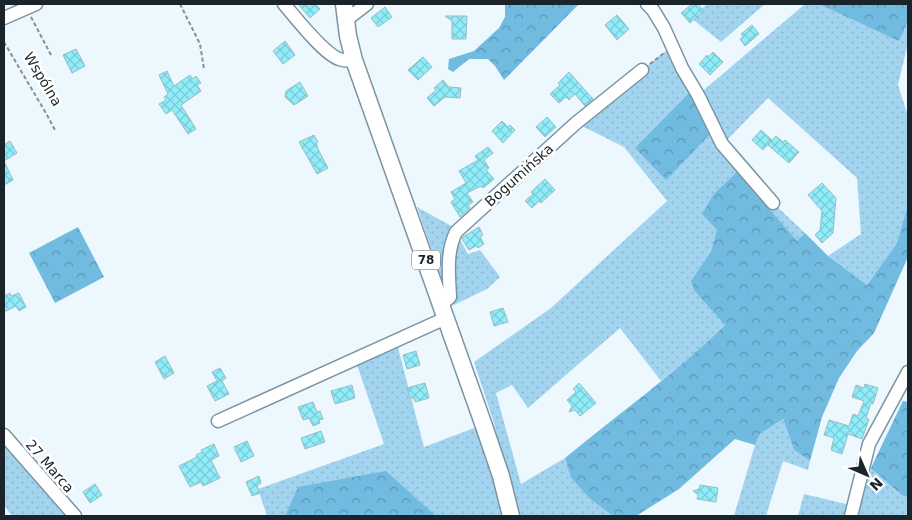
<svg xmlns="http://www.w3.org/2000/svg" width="912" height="520" font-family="'DejaVu Sans',sans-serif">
<defs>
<pattern id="grass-dots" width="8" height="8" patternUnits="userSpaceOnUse" patternTransform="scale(1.25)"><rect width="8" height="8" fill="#a3d4ef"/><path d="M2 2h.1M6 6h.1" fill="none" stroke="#8cb6cd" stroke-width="1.8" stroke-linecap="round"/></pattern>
<pattern id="forest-crowns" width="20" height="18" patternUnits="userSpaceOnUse" patternTransform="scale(1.25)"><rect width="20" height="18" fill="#71bae0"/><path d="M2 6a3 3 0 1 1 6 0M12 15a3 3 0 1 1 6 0" fill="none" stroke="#5c97b6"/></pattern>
<pattern id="building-cross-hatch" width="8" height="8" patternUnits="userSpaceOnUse" patternTransform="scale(1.25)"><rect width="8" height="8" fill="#8eedf9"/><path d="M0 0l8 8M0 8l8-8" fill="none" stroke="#7acbd6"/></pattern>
</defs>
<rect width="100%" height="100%" fill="#ecf7fe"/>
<g fill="url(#grass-dots)">
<polygon points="707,4 765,4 721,42 691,18"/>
<polygon points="805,4 908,4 908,43 898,85 908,116 908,204 897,243 867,285 828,256 861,234 857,178 768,98 723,144 773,203 805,233 763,276 742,308 701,348 661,381 620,328 528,408 512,385 496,393 521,484 565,458 571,478 590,499 613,516 516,516 494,423 474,362 551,308 667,201 624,147 576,123 672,46 698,95"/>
<polygon points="417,207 453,227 468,254 480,250 500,277 487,289 454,305 445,288"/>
<polygon points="396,340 424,447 477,427 493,475 503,516 267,516 258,489 384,444 355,359"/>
<polygon points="903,401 908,402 908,516 858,516 871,468"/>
<polygon points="783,419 794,450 810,461 808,470 783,461 766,516 734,516 755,445 760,434"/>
<polygon points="4,445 65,516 12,516 4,505"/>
<polygon points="804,494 850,505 847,516 798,516"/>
</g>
<g fill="url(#forest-crowns)">
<polygon points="505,4 579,4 504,80 495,66 488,59 469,59 453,72 448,69 449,59 474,51 499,28 505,17"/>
<polygon points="819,4 908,4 908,21 899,41"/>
<polygon points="694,88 715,129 666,180 635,148"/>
<path d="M737,172L797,241L805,233L828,256L867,285L897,243L908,204V257L874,333L857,351L839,378L822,417L810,461L794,450L783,419L760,434L755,445L735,439L679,489L636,516H613L590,499L571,478L565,458C618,414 675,374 725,325L694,290L691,281L711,252L717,230L702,214L713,195Z"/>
<polygon points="78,227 104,277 55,303 29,253"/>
<polygon points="903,401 908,402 908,497 902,495 871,468"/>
<polygon points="386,471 436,516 288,516 286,514 298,487"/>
</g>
<g fill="url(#building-cross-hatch)" stroke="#9bbdc2">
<polygon points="298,4 315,4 320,9 310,18"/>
<polygon points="692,4 698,4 704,11 690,23 681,13"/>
<polygon points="385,7 392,17 378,27 371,18"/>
<polygon points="617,15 629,29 617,40 605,25"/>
<polygon points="445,16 467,16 466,39 452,39 452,21"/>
<polygon points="752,25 759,34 745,46 740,39 743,37 741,34"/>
<polygon points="285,41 295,55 283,64 273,51"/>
<polygon points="76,49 85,66 72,73 63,55"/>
<polygon points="713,52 723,62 710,75 699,64 707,55 708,57"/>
<polygon points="423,57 432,67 418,80 408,70"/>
<polygon points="167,71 174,86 190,75 193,79 196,76 201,83 197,85 201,91 181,105 196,129 188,134 172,110 166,114 159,104 166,100 164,97 168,94 159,75"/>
<polygon points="569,72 593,99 585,106 575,94 569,100 566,97 559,103 550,94 560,85 558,83"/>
<polygon points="443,80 449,87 461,88 460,98 445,97 434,106 427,98 436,90 434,88"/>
<polygon points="300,82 308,96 294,105 285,97 286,91"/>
<polygon points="547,117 556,127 545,137 536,127"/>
<polygon points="502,121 508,127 510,125 515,130 503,143 492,131"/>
<polygon points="761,130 772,140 763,150 752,140"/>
<polygon points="314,135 318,142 316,143 319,151 328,168 317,174 299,142"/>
<polygon points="776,136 783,142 785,140 799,152 789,163 768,145"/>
<polygon points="10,141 17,153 4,161 13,180 4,185 4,145"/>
<polygon points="488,147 493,153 484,160 489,168 486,170 494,179 483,188 481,186 467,193 473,202 468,205 470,208 460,217 451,202 455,199 451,192 466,183 459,171 478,160 475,156"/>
<polygon points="545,179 555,190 541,203 539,201 532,208 525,201 533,194 531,192"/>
<polygon points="822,183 836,198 833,233 822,243 815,235 820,230 822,211 808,195"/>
<polygon points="479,227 483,235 480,237 484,244 478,248 476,246 469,250 462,239 463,237"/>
<polygon points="10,293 11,296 19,293 26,307 19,311 16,306 4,312 4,296"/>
<polygon points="503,308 508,322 494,326 490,312"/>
<polygon points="416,351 420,365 407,369 403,355"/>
<polygon points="165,356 174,373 164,379 155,362"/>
<polygon points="220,368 226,378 222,381 229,394 215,401 207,386 217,381 212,372"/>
<polygon points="425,383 429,398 415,402 414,398 410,398 407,388"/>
<polygon points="579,383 596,403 580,416 575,410 569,412 572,406 567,400 576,392 573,389"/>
<polygon points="865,384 878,388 873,404 871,403 866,418 869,419 862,439 848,434 842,454 831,450 834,438 824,435 829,420 849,426 853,414 858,416 864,401 852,397 856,385 864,388"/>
<polygon points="352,385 355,398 335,404 331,391"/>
<polygon points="313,402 317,412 320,411 323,419 319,420 320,423 313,426 309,418 303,420 298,407"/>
<polygon points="321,431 325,442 305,449 301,438"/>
<polygon points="247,441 254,456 241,462 234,447"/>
<polygon points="214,444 219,456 211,460 220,478 203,486 201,482 190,487 179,466 197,457 196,455 202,452 201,450"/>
<polygon points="259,476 261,483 257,486 260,493 252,496 246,482"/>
<polygon points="95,484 102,495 90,503 83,492"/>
<polygon points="700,485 718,488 716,502 697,499 698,495 693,491 699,489"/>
</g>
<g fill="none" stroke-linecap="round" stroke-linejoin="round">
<defs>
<g id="minor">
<path d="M284,4C296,18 323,53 339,59C345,61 349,61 354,60"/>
<polyline points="647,4 653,10 664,28 682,68 698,95 722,144 773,203"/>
<polyline points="4,18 36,4"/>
<polyline points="346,20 367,4"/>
<path d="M442,304L450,297C449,275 446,252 456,232L576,123L642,70"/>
<polyline points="218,421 446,318"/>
<polyline points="4,435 75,516"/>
<polyline points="851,516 869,444 908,372"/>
</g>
<polyline id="major" points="344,4 348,36 354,60 484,426 501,476 511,516"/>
</defs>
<use href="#minor" stroke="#7a94a3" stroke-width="15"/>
<use href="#major" stroke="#7a94a3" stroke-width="19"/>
<g stroke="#869097" stroke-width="2" stroke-dasharray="4 2.5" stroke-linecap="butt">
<polyline points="180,4 200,44 204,69"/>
<polyline points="31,17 52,57"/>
<polyline points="4,42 47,115 56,132"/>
<polyline points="650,64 664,53"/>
</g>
<use href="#minor" stroke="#fff" stroke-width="12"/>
<use href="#major" stroke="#fff" stroke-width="16"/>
</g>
<g text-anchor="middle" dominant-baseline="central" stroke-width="5" stroke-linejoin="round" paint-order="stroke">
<rect fill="#fff" stroke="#5f666a" stroke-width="1" x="412" y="250.5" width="28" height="19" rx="4"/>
<g font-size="12" font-weight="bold" fill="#1a242a">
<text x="426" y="260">78</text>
</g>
<g font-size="14" fill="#1a242a" stroke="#fff">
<text transform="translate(43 79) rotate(59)">Wspólna</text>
<text transform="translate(519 175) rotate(-42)">Bogumińska</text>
<text transform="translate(50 466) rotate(49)">27 Marca</text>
</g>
</g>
<rect width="912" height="520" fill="none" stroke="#1a242a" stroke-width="10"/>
<g transform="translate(867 475) rotate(135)" stroke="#ffffff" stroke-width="4" paint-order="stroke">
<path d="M0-4L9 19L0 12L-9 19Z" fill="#1a242a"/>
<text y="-8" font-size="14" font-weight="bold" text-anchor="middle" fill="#1a242a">N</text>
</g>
</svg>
